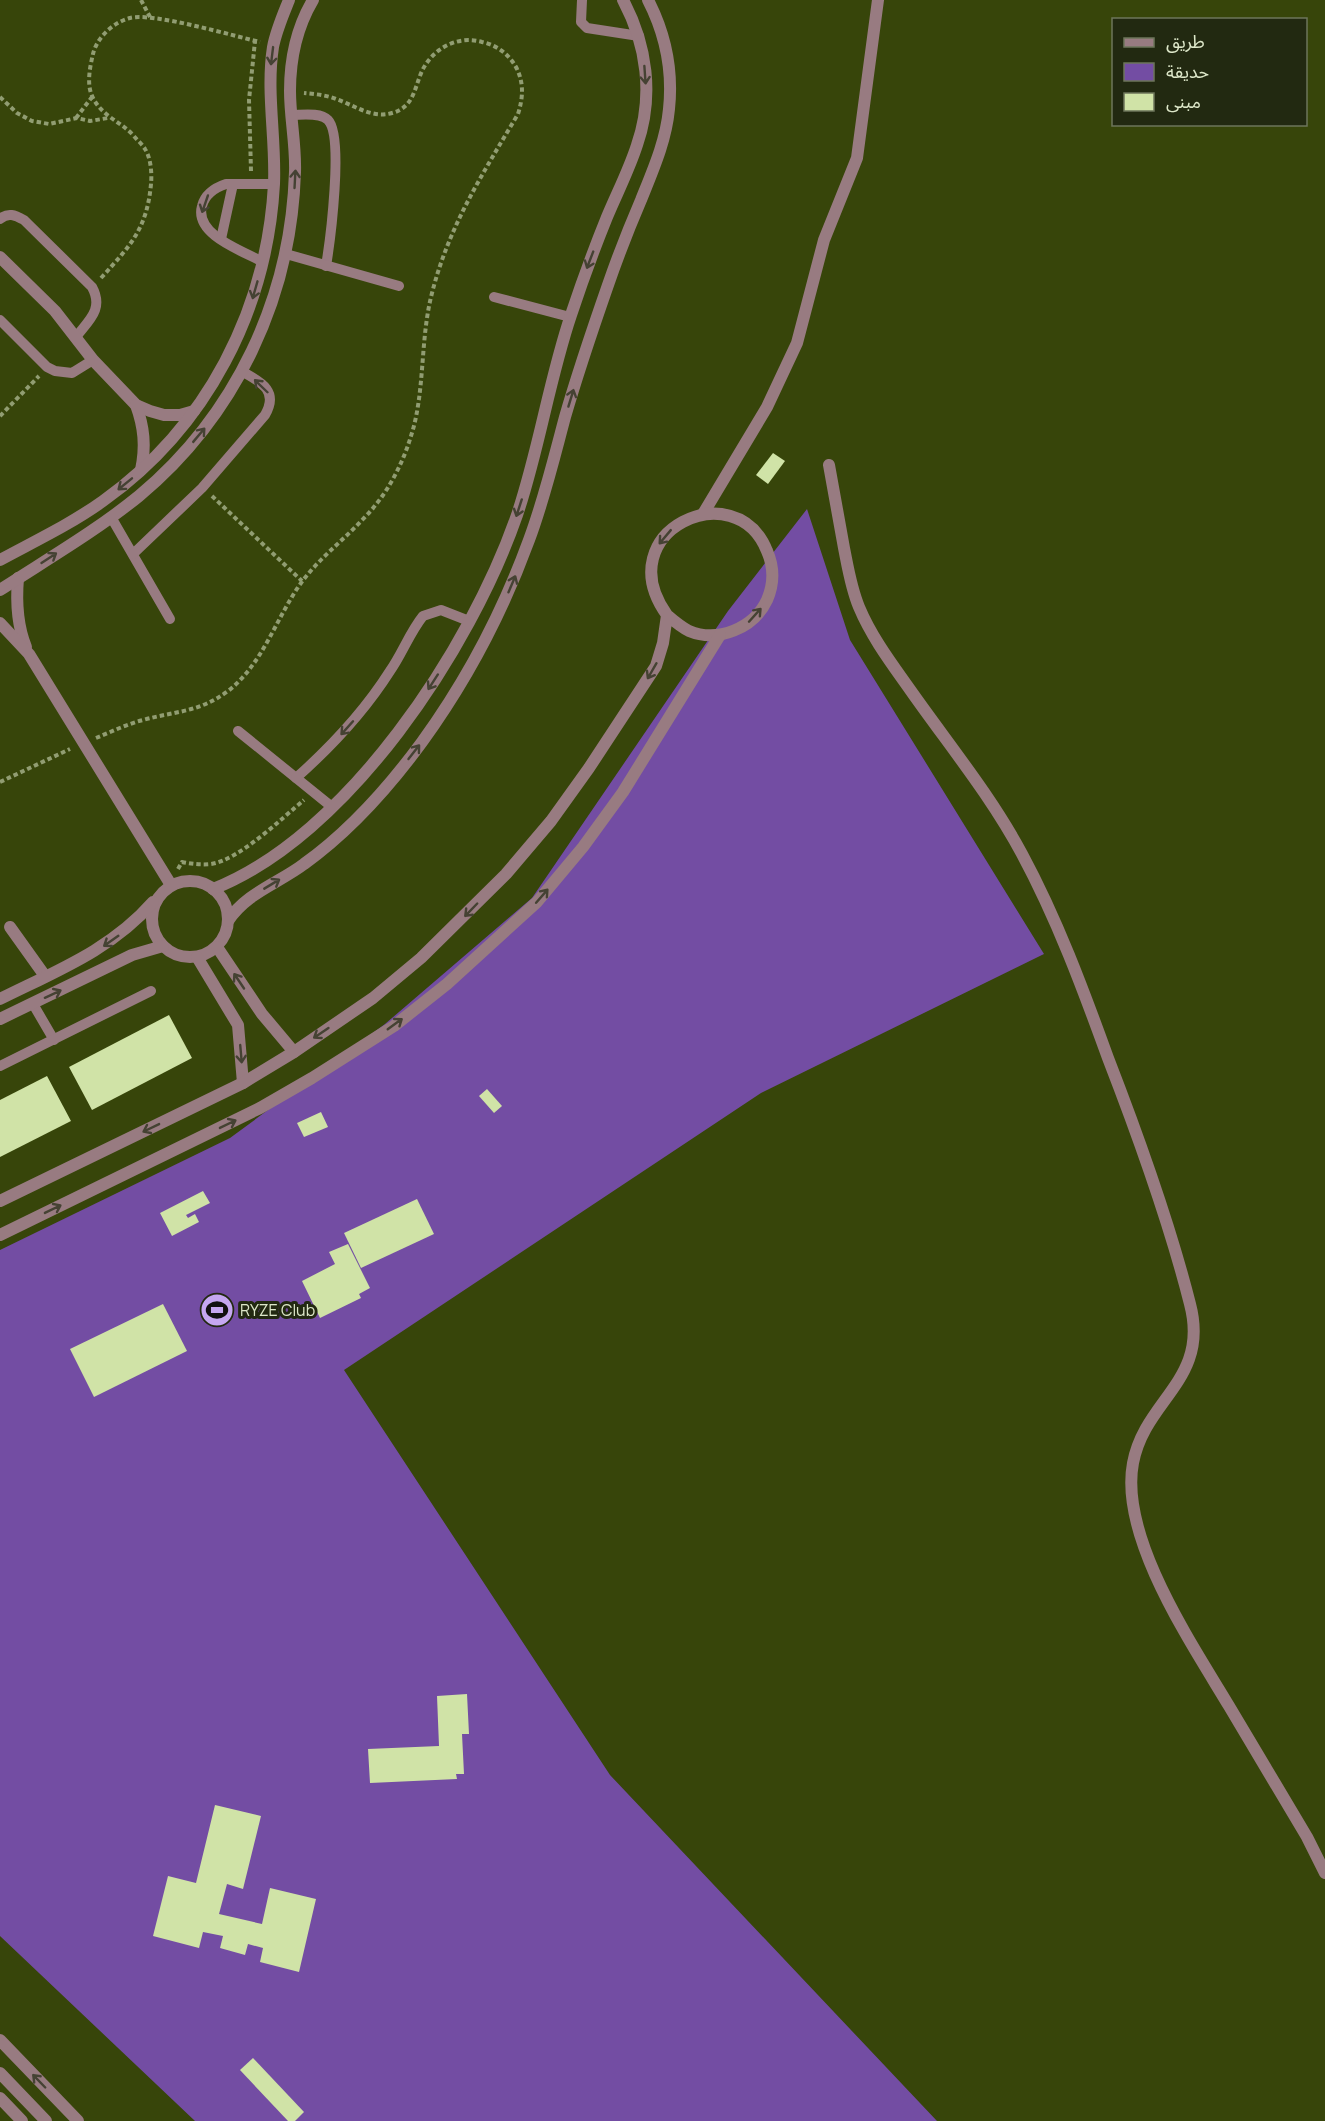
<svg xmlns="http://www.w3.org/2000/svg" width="1325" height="2121" font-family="Manrope,'Noto Sans Arabic',sans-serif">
<rect width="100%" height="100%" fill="#37450a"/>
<polygon fill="#734da3" points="807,509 850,640 1044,954 761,1093 344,1370 610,1775 937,2121 195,2121 0,1936 0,1250 230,1138 385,1024 532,898 728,611"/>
<g fill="#d0e3a7">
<polygon points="773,453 785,461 768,484 756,475"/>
<polygon points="169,1015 192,1058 92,1110 69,1067"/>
<polygon points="47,1076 71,1121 0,1157 0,1100"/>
<polygon points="487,1089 502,1106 494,1113 479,1096"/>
<polygon points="321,1112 328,1127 304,1137 297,1123"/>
<polygon points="203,1191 210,1203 186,1215 188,1218 195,1214 199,1222 172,1236 160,1213"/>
<polygon points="417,1199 434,1234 361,1268 344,1233"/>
<polygon points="348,1244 370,1288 359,1294 361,1298 320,1318 302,1281 335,1264 329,1252"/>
<polygon points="163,1304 187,1351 94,1397 70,1349"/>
<polygon points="467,1694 469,1734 462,1734 464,1774 456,1774 457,1779 370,1783 368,1749 439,1746 437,1696"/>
<polygon points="215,1805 261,1816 243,1889 227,1884 219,1914 262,1924 270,1888 316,1899 299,1972 260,1962 263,1948 248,1944 245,1955 220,1948 223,1936 203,1932 199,1948 153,1936 168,1876 196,1883"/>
<polygon points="253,2058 304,2112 295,2121 288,2121 240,2070"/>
</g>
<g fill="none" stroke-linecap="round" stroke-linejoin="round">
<g stroke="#919d72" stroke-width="4" stroke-dasharray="4.5 3" stroke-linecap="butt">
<polyline points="141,0 150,17"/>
<polyline points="0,97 17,113 32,121 49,124 77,118 90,121 108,118"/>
<polyline points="76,118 92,97"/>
<polyline points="251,171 249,100 255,41"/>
<path d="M101,278C130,246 147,229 151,184C152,174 151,158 145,149C142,144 137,140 133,135C120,121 103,117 93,98C86,85 90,67 93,54C97,37 114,22 130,18C152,12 234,36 260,42"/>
<polyline points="0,416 39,376"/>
<polyline points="212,496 302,581"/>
<path d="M96,738C111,732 127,724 143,720C175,711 198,713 228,691C263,664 276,618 301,583C320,557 343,541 364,518C386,496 402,466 411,436C425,393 420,343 431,297C448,227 482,175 518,114C523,98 524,84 517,69C510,55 497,45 482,42C458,35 433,48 422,71C414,89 414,107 392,113C372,119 354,105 336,99C326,95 315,94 304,93"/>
<polyline points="0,782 70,749"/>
<path d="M178,869L182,862C192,864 201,865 211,864C239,860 281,819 304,800"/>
</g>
<g stroke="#987b81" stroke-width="10">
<polyline points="582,0 581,22 587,28 639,36"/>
<path d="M292,115C302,115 320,112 328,120C344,136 330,242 326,266"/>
<path d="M0,219C8,212 15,215 24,220L92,287C104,309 89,320 76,337"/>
<polyline points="221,239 233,184"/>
<polyline points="286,254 399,286"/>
<path d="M263,262C243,251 194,235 202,206C205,194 214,188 226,184H274"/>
<polyline points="494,297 570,317"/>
<polyline points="0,320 47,367 55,371 72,373 93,360"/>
<polyline points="111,517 170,619"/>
<path d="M133,554L202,488L265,415C279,391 261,382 243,372"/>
<polyline points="238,731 332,807"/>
<path d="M296,778C332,746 364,712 390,671C402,654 410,632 423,616L441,610L469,621"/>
<polyline points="33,1004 54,1040"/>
<polyline points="0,1066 151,991"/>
</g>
<g stroke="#987b81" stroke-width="12">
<polyline points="0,257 55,311 93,360 136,405 150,411 164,415 180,415 194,411"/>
<path d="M136,405C144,427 146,446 141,470"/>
<path d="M829,465C834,493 839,520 844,548C848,568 851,588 859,607C872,638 892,664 911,691C949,745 991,796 1022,854C1057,919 1083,989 1108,1058C1139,1138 1169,1221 1190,1304C1210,1380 1145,1399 1133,1463C1119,1537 1192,1644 1229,1706C1255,1750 1281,1794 1307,1837L1325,1873"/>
<polyline points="703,514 767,407 797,343 824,240 857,158 878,0"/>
<path d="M0,560C35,541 71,524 103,501C207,427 267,310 274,184C276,138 266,92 273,47C276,31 283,15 289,0"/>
<path d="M18,578C16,602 17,625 26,647"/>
<path d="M0,590C46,560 96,531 139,496C236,415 291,298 295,172C296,145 290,118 290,91C290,59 297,27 313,0"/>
<polyline points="0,623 29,654 171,885"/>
<circle cx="190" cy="919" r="38"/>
<path d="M213,889C348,836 471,648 517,515C539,450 549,380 571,315C582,282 594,249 607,217C617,193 629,170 637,145C654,96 647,45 623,0"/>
<path d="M228,921C246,893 279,883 304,864C350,831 389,787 422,742C467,680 503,611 529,540C544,500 554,458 565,417C578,372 593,328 608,285C618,256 629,228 641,200C653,170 666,141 669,109C673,71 665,33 648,0"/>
<polyline points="10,927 45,976"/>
<polyline points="217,947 262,1014 294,1052"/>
<polyline points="197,957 238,1025 243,1083"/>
<path d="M0,999C56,971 111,950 153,902"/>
<polyline points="0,1019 132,955 163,946"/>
<path d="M0,1201L243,1083L294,1052L373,998L421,958L506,874L551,821L589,768L656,666L663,643L667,615C607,531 736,472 767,551C774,567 774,584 767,600C754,628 718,643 689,631C681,627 674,621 667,615"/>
<polyline points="0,1235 260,1108 312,1078 394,1026 447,984 537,902 583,847 623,792 720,635"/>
<polyline points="0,2040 78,2121"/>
<polyline points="0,2073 46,2121"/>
<polyline points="0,2098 22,2121"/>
</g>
</g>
<defs><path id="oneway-shaft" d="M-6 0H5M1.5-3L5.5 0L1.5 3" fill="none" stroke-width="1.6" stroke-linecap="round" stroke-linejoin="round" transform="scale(1.5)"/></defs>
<g stroke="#454233">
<use href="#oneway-shaft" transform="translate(272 56) rotate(97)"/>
<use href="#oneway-shaft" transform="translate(645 75) rotate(86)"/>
<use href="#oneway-shaft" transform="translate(295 179) rotate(-87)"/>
<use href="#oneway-shaft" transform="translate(205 204) rotate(109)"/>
<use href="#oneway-shaft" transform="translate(590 260) rotate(111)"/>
<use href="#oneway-shaft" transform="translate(255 290) rotate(106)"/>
<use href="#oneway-shaft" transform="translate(261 386) rotate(-136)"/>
<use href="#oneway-shaft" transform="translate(571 398) rotate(-73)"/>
<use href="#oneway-shaft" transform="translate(199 435) rotate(-50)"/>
<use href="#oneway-shaft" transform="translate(125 484) rotate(141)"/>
<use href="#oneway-shaft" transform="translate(519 508) rotate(108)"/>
<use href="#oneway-shaft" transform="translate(665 537) rotate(130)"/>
<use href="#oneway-shaft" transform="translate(49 558) rotate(-33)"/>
<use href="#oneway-shaft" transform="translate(512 584) rotate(-67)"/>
<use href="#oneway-shaft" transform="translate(755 615) rotate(-48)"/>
<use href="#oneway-shaft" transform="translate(652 671) rotate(120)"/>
<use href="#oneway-shaft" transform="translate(433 682) rotate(123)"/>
<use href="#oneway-shaft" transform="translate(347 728) rotate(132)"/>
<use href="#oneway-shaft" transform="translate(414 752) rotate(-52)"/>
<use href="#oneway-shaft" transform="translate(272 884) rotate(-31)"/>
<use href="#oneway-shaft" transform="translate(542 896) rotate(-49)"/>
<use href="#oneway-shaft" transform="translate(471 910) rotate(134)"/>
<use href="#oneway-shaft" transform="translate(111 941) rotate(145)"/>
<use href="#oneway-shaft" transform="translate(239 981) rotate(-124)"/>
<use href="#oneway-shaft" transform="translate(53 994) rotate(-25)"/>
<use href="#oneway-shaft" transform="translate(395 1024) rotate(-36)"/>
<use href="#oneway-shaft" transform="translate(321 1033) rotate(146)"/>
<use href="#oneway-shaft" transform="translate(241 1054) rotate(85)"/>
<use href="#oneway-shaft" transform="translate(228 1124) rotate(-26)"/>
<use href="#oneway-shaft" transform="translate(151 1128) rotate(154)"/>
<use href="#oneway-shaft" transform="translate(53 1209) rotate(-26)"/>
<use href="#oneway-shaft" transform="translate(39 2081) rotate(-134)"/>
</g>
<defs>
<symbol id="stadium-disc" viewBox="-11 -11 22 22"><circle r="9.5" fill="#c5a7f1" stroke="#222911"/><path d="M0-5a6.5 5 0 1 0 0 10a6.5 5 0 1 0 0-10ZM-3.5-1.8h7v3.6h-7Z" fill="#111"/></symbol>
</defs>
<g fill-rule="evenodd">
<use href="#stadium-disc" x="198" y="1291" width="38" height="38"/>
</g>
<g text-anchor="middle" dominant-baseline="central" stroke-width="6" stroke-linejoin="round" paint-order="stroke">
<g font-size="16" fill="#dde7c9" stroke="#222911" text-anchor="start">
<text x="240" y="1310">RYZE Club</text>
</g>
</g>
<rect x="1112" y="18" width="195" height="108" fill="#222911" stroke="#6d755b" stroke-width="1.5"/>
<rect x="1124" y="38" width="30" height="9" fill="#987b81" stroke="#6d755b" stroke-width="1.5"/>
<text x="1166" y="48" font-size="18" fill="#dde7c9">طريق</text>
<rect x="1124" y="63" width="30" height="18" fill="#734da3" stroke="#6d755b" stroke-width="1.5"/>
<text x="1166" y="78" font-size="18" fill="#dde7c9">حديقة</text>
<rect x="1124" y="93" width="30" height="18" fill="#d0e3a7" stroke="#6d755b" stroke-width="1.5"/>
<text x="1166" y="108" font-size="18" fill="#dde7c9">مبنى</text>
</svg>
